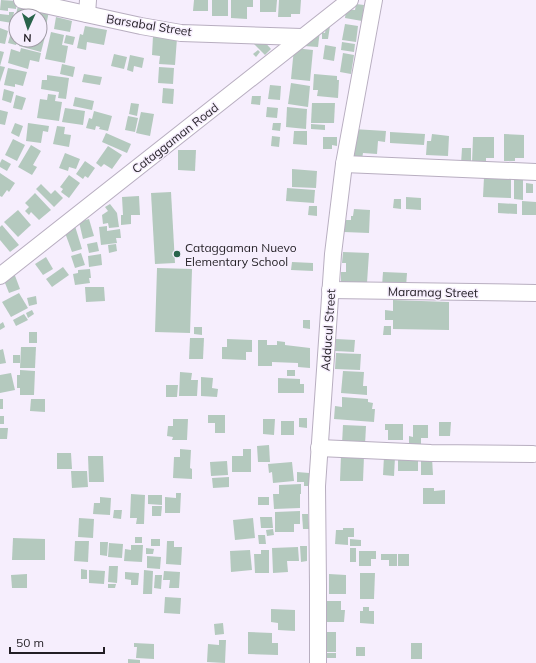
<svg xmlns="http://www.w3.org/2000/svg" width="536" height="663" font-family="Mulish,sans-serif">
<rect width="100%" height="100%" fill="#f6eefd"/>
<g fill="#b4c9be">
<polygon points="1,0 17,1 16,9 8,8 8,11 0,10"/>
<polygon points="194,0 208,0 208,11 193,11"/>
<rect x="212" y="0" width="16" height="16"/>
<polygon points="231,0 253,0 253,7 247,7 247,19 231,18"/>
<polygon points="260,0 277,0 276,12 260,12"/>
<polygon points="279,0 301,0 300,14 291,14 291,17 278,17"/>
<polygon points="19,2 30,5 29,12 22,11 21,15 16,14"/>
<polygon points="356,4 364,5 362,21 345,18 346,9 355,10"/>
<polygon points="34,7 49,11 46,26 40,24 40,16 31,16"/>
<polygon points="9,12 14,12 12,23 0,21 0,14 9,15"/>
<polygon points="56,17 72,21 70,32 54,29"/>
<polygon points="15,19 16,19 16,33 12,32"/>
<polygon points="345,24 358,26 356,42 342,40"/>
<polygon points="85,26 107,30 104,45 87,42 86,50 77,48 80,34 83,35"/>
<polygon points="326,26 330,26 328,39 322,39 322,32 325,33"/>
<polygon points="0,28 8,31 5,44 0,43"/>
<polygon points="40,28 47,29 41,52 19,46 21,40 40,40"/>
<polygon points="320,30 318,47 304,46"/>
<polygon points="51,32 64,35 62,45 68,46 65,63 45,59"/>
<polygon points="66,35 75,37 73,45 64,43"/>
<polygon points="10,36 16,37 16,40 18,40 16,45 8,43"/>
<polygon points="153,36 177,38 175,65 159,64 160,56 152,55"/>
<polygon points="261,38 271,49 265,55 254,44"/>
<polygon points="342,42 355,44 354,52 341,50"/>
<polygon points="325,45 336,47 334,61 323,59"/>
<polygon points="21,48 41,53 39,62 30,60 28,69 8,63 11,49 20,52"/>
<polygon points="294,48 313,50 310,81 291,79"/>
<polygon points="258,50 260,52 256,57 253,54"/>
<polygon points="0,51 4,52 0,66"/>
<polygon points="343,53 354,55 351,74 340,72"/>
<polygon points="114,54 127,57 124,69 111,66"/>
<polygon points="130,55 144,58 142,68 134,66 133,72 127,70"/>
<polygon points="62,64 75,67 73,77 60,74"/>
<polygon points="0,66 5,67 0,82"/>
<polygon points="159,67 174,68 173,84 158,83"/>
<polygon points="8,68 27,72 23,86 15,84 15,87 4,85"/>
<polygon points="84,74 102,77 100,85 82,82"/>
<polygon points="314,74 337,76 337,80 339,80 338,98 317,96 318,90 313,90"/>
<polygon points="47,75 69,78 66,99 58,98 59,92 41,89 42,80 47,80"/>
<polygon points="291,83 310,86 308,107 288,104"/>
<polygon points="270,85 281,86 280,100 268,99"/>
<polygon points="163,88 174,89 173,104 162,103"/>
<polygon points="4,89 14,92 11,103 2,100"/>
<polygon points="48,94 56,95 55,101 62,102 59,121 37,118 40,99 47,100"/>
<polygon points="16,95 26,98 22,110 13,108"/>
<polygon points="252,96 261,96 260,105 251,104"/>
<polygon points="75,97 94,101 92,110 73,106"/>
<polygon points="131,103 139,104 137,116 129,114"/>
<polygon points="312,103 335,103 334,123 311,123"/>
<polygon points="267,107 278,108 277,118 266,117"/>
<polygon points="287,107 307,109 306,129 286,127"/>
<polygon points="65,108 85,111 83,125 62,122"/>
<polygon points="0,110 8,112 5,125 0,124"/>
<polygon points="94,111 112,116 108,131 99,129 100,127 96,126 95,130 86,128 89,118 92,119"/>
<polygon points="141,112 154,114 150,136 136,133"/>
<polygon points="128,116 138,118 135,132 125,130"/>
<polygon points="15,123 23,126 19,137 11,133"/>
<polygon points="28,123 49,126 48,132 43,131 41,143 26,141"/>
<polygon points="273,123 281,123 280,131 272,130"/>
<polygon points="311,124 325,125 325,130 311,129"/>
<polygon points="57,126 65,127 64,134 71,135 69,147 53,144"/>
<polygon points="353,129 386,131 385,142 378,141 377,154 363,153 362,159 352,158"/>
<polygon points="294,131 307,131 307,145 293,144"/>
<polygon points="390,132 425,134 424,145 390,143"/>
<polygon points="106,133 131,144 127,153 102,142"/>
<polygon points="432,134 449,136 448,156 426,155 427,141 431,141"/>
<polygon points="504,134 524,135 524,158 515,158 515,161 504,161"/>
<polygon points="272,136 280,137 279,147 271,146"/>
<polygon points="323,137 337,137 337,146 332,145 332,149 323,149"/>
<polygon points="473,137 494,137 494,158 486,158 486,164 472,163"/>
<polygon points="13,139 25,145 17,161 5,155"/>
<polygon points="31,145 41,151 33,165 37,167 32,175 18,167"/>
<polygon points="108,146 122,155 112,169 104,164 101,167 96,163"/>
<polygon points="462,148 471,148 471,164 461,164"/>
<polygon points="178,150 196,150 195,171 178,170"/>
<polygon points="65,153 80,159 76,169 69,167 68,171 59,168"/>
<polygon points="2,159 11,164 7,171 0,167 0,163"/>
<polygon points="85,161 95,168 88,178 85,176 83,179 76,174"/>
<polygon points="292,169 317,171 316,188 292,187"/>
<polygon points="0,173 15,183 9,192 7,190 2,197 0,196"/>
<polygon points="69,175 80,183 69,198 61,192 63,189 60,187"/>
<polygon points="484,177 511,178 511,198 483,197"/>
<polygon points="514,180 523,180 523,200 514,199"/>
<polygon points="526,183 533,184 533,193 526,193"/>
<polygon points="41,184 51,194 55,190 63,198 54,207 36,189"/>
<polygon points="287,188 315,190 314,203 286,201"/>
<polygon points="171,192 175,263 155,264 151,193"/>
<polygon points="35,193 51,210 39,220 31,212 29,215 25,211 29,207 25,203"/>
<polygon points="139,196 140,215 131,215 131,224 121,225 121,215 123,215 122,197"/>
<polygon points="406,197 421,198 421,210 406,209"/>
<polygon points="394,199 401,199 401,209 393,208"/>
<polygon points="522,201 536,202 536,215 522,215"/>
<polygon points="498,203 517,204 517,214 498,213"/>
<polygon points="110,204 117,213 119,227 109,228 108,223 103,224 102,215 108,211 105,207"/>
<polygon points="309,206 317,206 317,216 308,215"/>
<polygon points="354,209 370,210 369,233 344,232 344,220 351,220 351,216 353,216"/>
<polygon points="18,210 31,225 18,237 4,222"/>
<polygon points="89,219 94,236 83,239 79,222"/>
<polygon points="2,225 19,245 10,252 0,240 0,227"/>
<polygon points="75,226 82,249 72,252 64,230"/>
<polygon points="107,226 107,231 120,229 121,238 116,238 117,243 101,245 99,227"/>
<polygon points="97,242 99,251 89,253 87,244"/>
<polygon points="116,244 117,251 109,253 108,245"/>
<polygon points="343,252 369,253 367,283 341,282 341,272 346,272 346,263 342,263"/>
<polygon points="81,253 85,265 75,268 71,256"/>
<polygon points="101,254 102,265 89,267 88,256"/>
<polygon points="46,257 53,269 43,275 35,264"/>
<polygon points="292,262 313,263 313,271 291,270"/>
<polygon points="63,267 69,275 52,287 46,279"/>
<polygon points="157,268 192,269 190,333 155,332"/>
<polygon points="90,269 91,278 89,278 90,283 75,285 73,274 78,273 78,270"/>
<polygon points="383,272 407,273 406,287 382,286"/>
<polygon points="14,273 20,289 9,293 3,278"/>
<polygon points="85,287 104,287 105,301 86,302"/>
<polygon points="19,293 28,308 11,317 2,302"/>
<polygon points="36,296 37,304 29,306 27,298"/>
<polygon points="393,300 449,302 449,330 393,329 393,320 385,320 385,310 393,311"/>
<polygon points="32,310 34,314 28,318 26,313"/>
<polygon points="24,314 28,320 16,326 13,320"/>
<polygon points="303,320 310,320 310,329 303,328"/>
<polygon points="3,322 5,327 0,330 0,324"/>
<polygon points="384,326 391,326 391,335 383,335"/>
<polygon points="194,327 202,327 202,335 194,334"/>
<rect x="29" y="332" width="8" height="11"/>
<polygon points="190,338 204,338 203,359 189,359"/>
<polygon points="227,339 252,340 252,352 246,352 246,360 222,359 222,347 227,347"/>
<polygon points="336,339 355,340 354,352 335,351"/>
<polygon points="258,340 267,340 267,345 277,345 277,341 285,342 285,345 310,348 310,368 298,367 298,363 272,362 272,366 258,366"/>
<polygon points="21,347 36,347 35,368 20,368"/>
<polygon points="3,349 6,363 0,364 0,350"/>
<polygon points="336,353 361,354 360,370 335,369"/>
<rect x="13" y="355" width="7" height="8"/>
<polygon points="20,370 35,371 34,395 20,395 20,388 17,388 17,375 20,375"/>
<rect x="287" y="370" width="8" height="6"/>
<polygon points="343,371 364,372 363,386 367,386 367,395 341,393"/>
<polygon points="180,372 192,373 191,380 198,380 197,396 179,396"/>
<polygon points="11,373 15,390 0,393 0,375"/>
<polygon points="201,377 213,378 212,388 218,389 217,397 201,396"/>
<polygon points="278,378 300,379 300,384 304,384 304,393 278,393"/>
<polygon points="166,385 178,385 177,397 166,397"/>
<polygon points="342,397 368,399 368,402 373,403 372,409 375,409 374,422 334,419 335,406 342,407"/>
<rect x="0" y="399" width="3" height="10"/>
<polygon points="31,399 45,399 45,412 30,411"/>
<polygon points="208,415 225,415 225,433 215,433 215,423 208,423"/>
<rect x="0" y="416" width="4" height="8"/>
<polygon points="299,418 307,418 307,428 299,427"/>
<polygon points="173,419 188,419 187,440 172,440 173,437 167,436 168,426 173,426"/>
<polygon points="263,419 275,419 274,435 263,434"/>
<rect x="281" y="421" width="13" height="14"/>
<polygon points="439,422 451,422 450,436 439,436"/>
<polygon points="385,424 403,424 403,440 388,440 388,430 385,430"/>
<polygon points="343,425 366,426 365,445 342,444"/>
<polygon points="413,425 428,425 428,438 421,438 421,445 409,445 409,436 413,437"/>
<polygon points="0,428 8,428 7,439 0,439"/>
<polygon points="269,445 270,462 258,462 257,446"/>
<polygon points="180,449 191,450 190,468 192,469 192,479 173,478 174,457 180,457"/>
<polygon points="243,449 251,449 251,472 232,472 232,456 243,456"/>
<polygon points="57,453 71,453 72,469 57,469"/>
<polygon points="418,453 418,471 398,471 398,458"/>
<polygon points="341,455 364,456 363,481 340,481"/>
<polygon points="88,456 103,456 104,482 89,482"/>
<polygon points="384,456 395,457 394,476 383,475"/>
<polygon points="432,458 433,475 421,475 421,459"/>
<polygon points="227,461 228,475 211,476 210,462"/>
<polygon points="292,462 294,481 273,483 272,472 269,473 268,464"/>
<polygon points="71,471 87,471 88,487 72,488"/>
<polygon points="297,472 309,473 309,486 304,486 304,482 297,482"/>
<polygon points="229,477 229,487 213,488 212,478"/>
<polygon points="301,484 301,494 300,494 300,508 274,509 273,494 279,494 279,485"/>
<polygon points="423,488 434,488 434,491 445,490 445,504 423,504"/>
<polygon points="176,493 181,493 180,513 165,513 165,497 176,498"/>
<polygon points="131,494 145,495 144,524 136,524 137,518 130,518"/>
<polygon points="148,495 162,495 162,505 148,504"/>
<polygon points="100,497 111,498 110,515 93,514 94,503 100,503"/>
<rect x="258" y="497" width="11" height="8"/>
<polygon points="152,506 162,506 161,516 152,516"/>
<polygon points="114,510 122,510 121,519 113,518"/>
<polygon points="300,511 300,524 294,524 294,532 275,532 275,512"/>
<polygon points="302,514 308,514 309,529 303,529"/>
<polygon points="260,517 272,517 273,528 261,528"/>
<polygon points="79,518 94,519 93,538 78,537"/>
<polygon points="253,518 255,538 235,540 233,520"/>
<polygon points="343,528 354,528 354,537 348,537 348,545 335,544 336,530 343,530"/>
<polygon points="273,529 274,535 267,536 266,530"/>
<polygon points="258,535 265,535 266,544 259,544"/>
<rect x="135" y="537" width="7" height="6"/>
<polygon points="13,538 45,539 45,560 12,560"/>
<rect x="151" y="539" width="9" height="7"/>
<polygon points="350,539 361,540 361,546 350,546"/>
<polygon points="75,541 89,541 88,562 74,561"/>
<polygon points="167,541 174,541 174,547 182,547 181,565 166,564"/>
<polygon points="100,542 108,542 107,556 100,555"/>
<polygon points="109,543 123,544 122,558 108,557"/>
<polygon points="131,545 143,545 142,562 124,561 125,549 131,550"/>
<polygon points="300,546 307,546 307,561 301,562"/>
<polygon points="298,547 299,561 287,561 288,572 273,573 272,548"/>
<polygon points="146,548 154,549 153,554 146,554"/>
<rect x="350" y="548" width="6" height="14"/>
<polygon points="250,550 252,570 231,572 230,551"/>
<polygon points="261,550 269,550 269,573 255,573 254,554 261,554"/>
<polygon points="359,551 376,551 376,559 371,559 371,566 359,566"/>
<polygon points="381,554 397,554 397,566 389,566 389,560 381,560"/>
<rect x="398" y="554" width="11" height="12"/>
<polygon points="147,556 161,557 160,569 147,568"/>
<polygon points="109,566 118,566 117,583 108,582"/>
<polygon points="81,569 87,570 87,579 81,579"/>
<polygon points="89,570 105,571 104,584 89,583"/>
<polygon points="144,570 153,571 152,594 143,594"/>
<polygon points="164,571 180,572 179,588 169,588 170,580 163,580"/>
<polygon points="125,572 139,573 138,585 131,585 131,580 125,579"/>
<polygon points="360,573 375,573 374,599 360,599"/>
<polygon points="27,574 27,588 12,588 11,575"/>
<polygon points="329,574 346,575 346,594 329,594"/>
<polygon points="155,575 162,575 161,589 154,588"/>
<polygon points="108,584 116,584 115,588 108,588"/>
<polygon points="165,597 181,598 180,614 164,613"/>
<polygon points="327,601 341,601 341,610 345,610 344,622 326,622"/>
<polygon points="363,607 369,607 369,611 374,611 374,624 360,623 360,611 363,611"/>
<polygon points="271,609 295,610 295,631 278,630 278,623 271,622"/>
<polygon points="223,623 224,634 215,635 214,624"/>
<polygon points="248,632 272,633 272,643 278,643 278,655 248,654"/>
<rect x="324" y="632" width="12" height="20"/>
<polygon points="219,640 226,640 225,663 207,662 208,644 219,645"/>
<polygon points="134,643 154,644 154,659 136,658 137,647 134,647"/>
<rect x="411" y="643" width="11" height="16"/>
<rect x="356" y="647" width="9" height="9"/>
<rect x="325" y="653" width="11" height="5"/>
<polygon points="128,659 140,660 140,663 128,663"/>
</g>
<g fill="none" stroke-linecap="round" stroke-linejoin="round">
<defs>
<g id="minor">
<polyline points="22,0 141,26 181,33 302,37"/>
<polyline points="87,14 88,0"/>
<polyline points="344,164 536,172"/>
<polyline points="0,276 350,0"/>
<polyline points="330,290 536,293"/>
<polyline points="319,448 431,453 533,454"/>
<polyline points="318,663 318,586 317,486 333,254 344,164 374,0"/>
</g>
</defs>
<use href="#minor" stroke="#b8aec0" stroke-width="18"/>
<use href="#minor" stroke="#fff" stroke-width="16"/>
</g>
<circle fill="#29634b" stroke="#f6eefd" stroke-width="1.5" cx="177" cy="254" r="4"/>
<g text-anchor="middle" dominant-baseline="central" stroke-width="3" stroke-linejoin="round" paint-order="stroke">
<g font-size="12" fill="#221e24" stroke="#f6eefd">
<text transform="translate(149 25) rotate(9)">Barsabal Street</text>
<text transform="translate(175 138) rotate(-38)">Cataggaman Road</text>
<text transform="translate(433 292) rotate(1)">Maramag Street</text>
<text transform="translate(328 330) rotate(-86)">Adducul Street</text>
</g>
<g font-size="12" fill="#221e24" stroke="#f6eefd" text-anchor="start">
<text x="185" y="247">Cataggaman Nuevo<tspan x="185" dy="14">Elementary School</tspan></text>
</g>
</g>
<g transform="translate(28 28) rotate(183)"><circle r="19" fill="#f6eefd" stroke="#a19ba6"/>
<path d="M0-3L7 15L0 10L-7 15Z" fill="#29634b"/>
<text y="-6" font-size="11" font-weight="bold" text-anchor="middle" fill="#221e24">N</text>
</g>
<path d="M10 647v6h94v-6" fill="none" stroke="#221e24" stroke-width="2"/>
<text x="16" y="647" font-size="12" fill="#221e24" stroke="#f6eefd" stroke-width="3" paint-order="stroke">50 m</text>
</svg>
